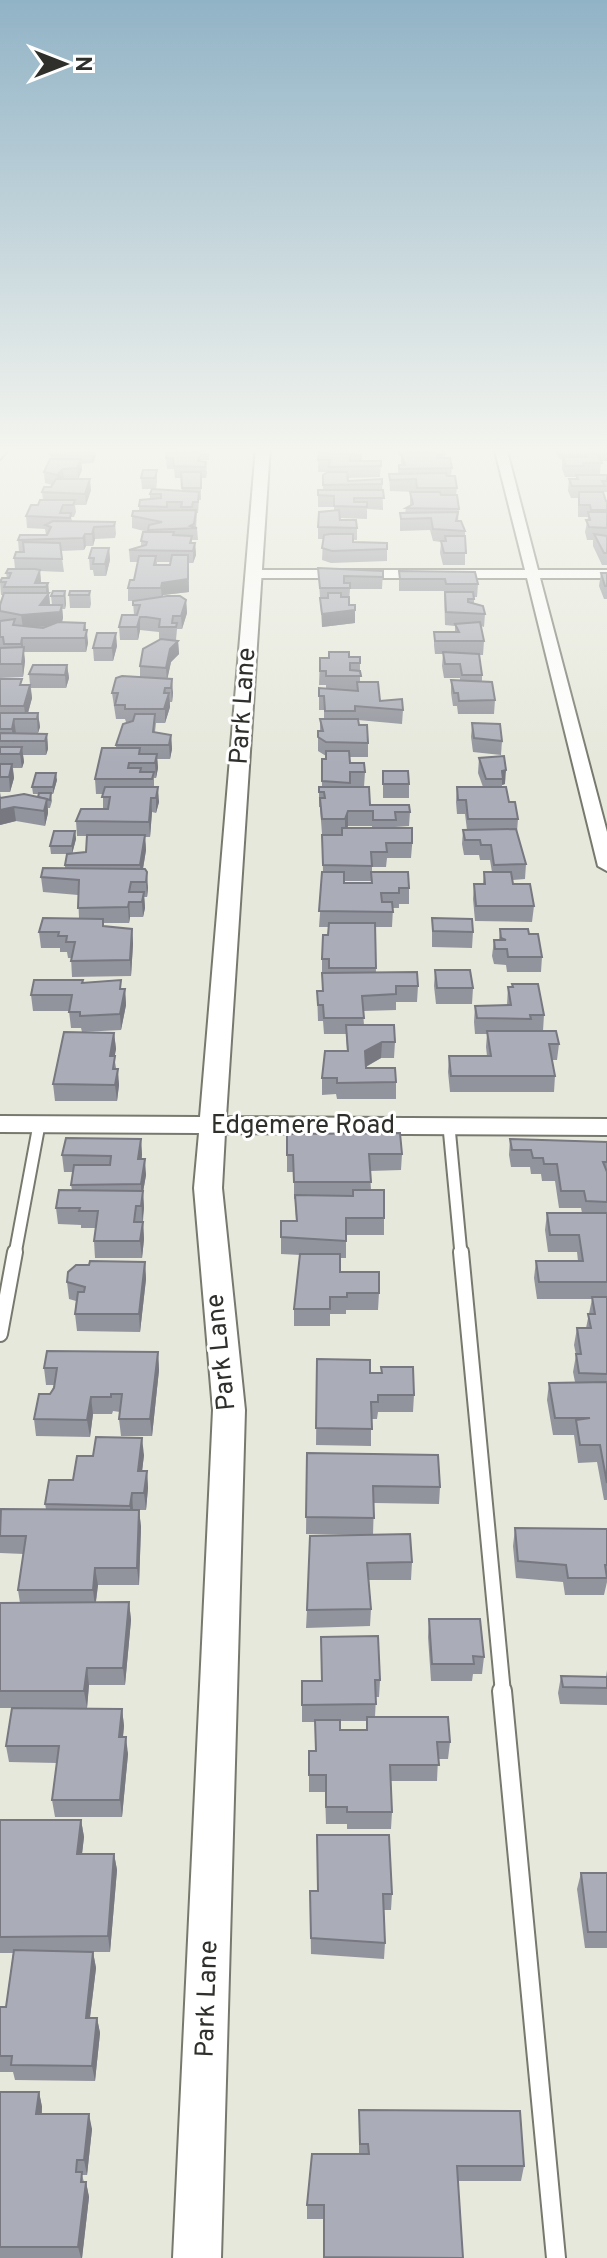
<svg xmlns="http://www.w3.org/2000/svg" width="607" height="2258" font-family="Overpass,sans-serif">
<rect width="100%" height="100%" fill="#e7e8dc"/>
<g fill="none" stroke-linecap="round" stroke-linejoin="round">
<defs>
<g id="service-far2">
<polyline points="449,1127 461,1254"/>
<polyline points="15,1254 39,1125"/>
</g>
<g id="service-far1">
<polyline points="461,1252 503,1693"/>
<polyline points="0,1334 15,1252"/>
</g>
<polyline id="service" points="502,1691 556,2258"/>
<g id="minor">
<polygon points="0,447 10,447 0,459"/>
<polygon points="494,447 506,447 538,570 607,570 607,578 540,578 607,832 607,871 598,866 527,578 254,578 247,574 254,570 525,570"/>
</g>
<polygon id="tertiary" points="256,447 270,447 226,1117 607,1119 607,1135 225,1133 222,1188 245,1410 221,2258 173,2258 213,1410 194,1188 199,1133 0,1132 0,1116 200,1117"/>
</defs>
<use href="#service-far2" stroke="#78796e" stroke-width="15"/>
<use href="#service-far1" stroke="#78796e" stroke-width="18"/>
<use href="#service" stroke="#78796e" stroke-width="22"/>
<use href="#minor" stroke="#78796e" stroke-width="4"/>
<use href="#tertiary" stroke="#78796e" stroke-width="4"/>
<use href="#service-far2" stroke="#fff" stroke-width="11"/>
<use href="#service-far1" stroke="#fff" stroke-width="14"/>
<use href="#service" stroke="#fff" stroke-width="18"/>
<use href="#minor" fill="#fff" fill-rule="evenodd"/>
<use href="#tertiary" fill="#fff" fill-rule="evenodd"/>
</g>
<g fill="#92949d" fill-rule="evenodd">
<polygon points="57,447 95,447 96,455 93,463 81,464 82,470 78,479 91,490 86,505 75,505 76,512 74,517 71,517 72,521 115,522 116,534 115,538 95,539 93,546 86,546 84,550 61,551 64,572 40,571 41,583 48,583 50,605 52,605 51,596 65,591 66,604 65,609 62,609 63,618 62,622 87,630 88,643 86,652 24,652 25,661 23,677 0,678 0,605 4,595 1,595 0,582 7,578 6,573 15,569 14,558 19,552 18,540 46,535 45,529 27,528 26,516 43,500 42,492 51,487 52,485 45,483 44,472 51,459 50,454"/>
<path d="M173,447H209V460H201V461L206,462L207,473L206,478H201V500H199L198,513H197L196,528H197L198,540H192V543H195L196,555L193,563H188L189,592L163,595V597L186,600L187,613L182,629H177L176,640L178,641L179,654L171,662L167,679L173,693L172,702H170V707L165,723H156L155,732L171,735L172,749L170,759H157L158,768L156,778H154V787L159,802L156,813L152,812L150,837H145L146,850L143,869L148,888L147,897H144L145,908L143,917H130L129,923H104V926L132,929L133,944L131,976L72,977L71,958H68L67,952H60V948H41L39,932L79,918L78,895L43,892L41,877L65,868V865L71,854H51L50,846L75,831L76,839L72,854L86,852L87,836H77L76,821L103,809V794H96L95,779L116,748V745L129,722H126L125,719H116L112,693L140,678V666L159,640V632L140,630L138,640H120L119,627L134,615L133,601H128V588L134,580L138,562H130L129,550L141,546V541L148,532L132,528V516L139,511V506L150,499V494L182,491L181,478H175L174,469H167L166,458L173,453ZM157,562H171L170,565H157Z"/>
<polygon points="319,447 371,447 371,451 362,451 362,461 381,461 380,477 348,478 348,481 382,479 383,510 367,509 367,519 340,518 340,520 357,528 357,540 353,540 353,542 387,543 387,561 331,563 322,560 323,539 318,539 318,527 334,510 334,507 318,507 318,490 323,490 323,475 328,472 318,472"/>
<polygon points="397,447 447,447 445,458 452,468 451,476 457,488 456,495 459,509 458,521 465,531 465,565 443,565 440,553 441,542 433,541 430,530 400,531 400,513 405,513 406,508 410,506 410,492 416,492 390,491 389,474 398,474 399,465 401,465 401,456 398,455"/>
<polygon points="555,447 607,447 607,461 601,461 600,474 583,474 583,475 607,475 607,492 604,492 604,495 606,501 607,501 607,565 602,565 593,546 593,540 587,540 585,532 588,517 578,517 578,498 571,498 568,491 569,479 576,479 576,477 565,477 562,469 562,459 559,459"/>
<polygon points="157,470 157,482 156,489 142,489 141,478"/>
<polygon points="109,548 110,560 106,576 94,576 93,570 90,570 89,558"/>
<polygon points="318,568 383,571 382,589 350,589 349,601 355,623 322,627"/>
<polygon points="399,571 478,584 477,597 474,597 474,604 485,614 484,627 481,626 484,641 483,655 479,655 482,675 482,681 495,700 494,714 458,714 457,706 453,706 451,693 451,680 460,680 460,678 444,678 442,666 443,654 435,654 434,645 434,632 455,632 455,626 445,625 444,591 399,591"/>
<polygon points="601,573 607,573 607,599 604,599 599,586"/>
<polygon points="90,591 91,604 90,608 70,608 69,595"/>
<polygon points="117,646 113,661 94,661 93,648"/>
<path d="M360,657V682L380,701L403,710L402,724L358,720L359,725L368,743V757H349L350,763L365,772L364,787L370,805L410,812L409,826L395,827V828L413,834L411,858H387L386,867H372V872L409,888V904H399V908H393L392,927H375L376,973L418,986L417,1002H396V1010L363,1011L364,1025L395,1042L394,1058H381L366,1067V1068L396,1082V1099H337L336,1094L322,1095V1078L347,1051L346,1034H324L323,1021H318L317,991H322V959L328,935L329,927H319L323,872L322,835H342V834H322L320,807H319V787H322V759H326V756L318,751V731H320V719H324V710H319V688H326V685H319L320,658ZM348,826H372V828H347ZM344,881H371V883H344Z"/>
<polygon points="67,665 69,678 66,688 31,688 32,698 28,713 38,713 40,727 38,733 16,733 47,734 48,749 46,755 23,755 24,762 22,768 13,768 14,778 10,792 0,792 1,797 38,797 39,794 33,794 32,787 57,780 53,794 51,794 52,801 50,808 48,808 48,813 45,826 16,821 0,825 0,679 22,685 30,685 29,674"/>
<polygon points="472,723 502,741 501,755 473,752 471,737"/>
<polygon points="504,756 505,784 502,785 502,787 518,819 517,832 526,864 525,879 513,880 513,884 534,906 532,922 475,921 473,899 474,884 483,884 484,872 492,872 490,860 480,860 479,855 464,855 462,844 463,830 467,830 465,814 457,814 456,802 457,787 483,787 478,773 479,758"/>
<polygon points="383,771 409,784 409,798 383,798"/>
<polygon points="432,918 473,932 472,948 432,947"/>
<polygon points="500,929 529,934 542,957 541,972 507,972 506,965 494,964 492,956 494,940 499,940"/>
<polygon points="435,970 473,988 472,1004 436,1004 434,986"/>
<polygon points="83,983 125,989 126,1005 121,1030 82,1032 81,1028 71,1028 69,1011 33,1011 31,995"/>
<polygon points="512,984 544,1015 543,1031 559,1044 557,1060 552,1060 555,1076 554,1092 450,1092 448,1072 449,1056 487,1056 486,1047 487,1034 475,1034 474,1022 475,1006 507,1005 508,987 512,987"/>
<polygon points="114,1033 116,1049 114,1056 119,1085 117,1101 55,1101 53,1084"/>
<polygon points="287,1134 402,1154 401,1170 370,1171 371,1190 384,1218 384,1235 346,1235 346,1258 340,1258 340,1272 379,1293 378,1310 346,1310 346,1314 330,1314 330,1326 294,1326 294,1309 300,1255 281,1254 281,1237 296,1221 295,1199 294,1199 294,1172 287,1172"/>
<polygon points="141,1139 142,1159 146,1175 143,1192 144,1208 143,1222 144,1239 142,1258 95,1258 94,1241 96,1228 81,1228 81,1225 58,1224 56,1208 72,1190 71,1185 73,1172 64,1172 62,1155"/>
<polygon points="510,1139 607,1142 607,1500 604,1500 597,1462 578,1463 574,1435 553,1435 547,1400 549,1383 575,1382 573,1372 576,1355 574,1345 577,1328 586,1328 592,1299 537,1299 534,1278 536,1261 578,1261 577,1252 548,1252 545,1230 547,1213 582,1213 581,1208 559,1208 555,1181 542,1181 541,1174 531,1174 530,1167 511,1167 509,1155"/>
<polygon points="145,1262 146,1279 140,1332 77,1331 75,1314 76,1301 69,1299 67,1282 89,1265"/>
<polygon points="158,1352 159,1370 152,1436 121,1436 119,1419 120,1412 113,1411 112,1414 93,1414 90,1437 36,1436 34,1419 50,1394 54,1385 46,1385 44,1368"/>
<polygon points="317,1359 370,1373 414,1395 413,1412 378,1412 377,1419 371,1419 371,1446 316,1445"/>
<polygon points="307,1453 440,1487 439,1504 374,1503 373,1535 412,1562 411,1580 369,1580 371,1609 370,1626 306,1628 307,1610 368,1535 306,1534"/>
<polygon points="144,1455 142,1471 147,1471 148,1488 146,1510 139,1510 141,1527 139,1585 98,1585 96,1602 129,1602 131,1620 125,1685 89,1685 87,1708 0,1708 0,1603 20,1603 18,1590 24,1554 0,1553 0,1513 46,1509 45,1504 73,1480"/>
<polygon points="515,1528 607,1529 607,1582 604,1595 565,1595 563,1582 516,1578 513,1546"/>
<polygon points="429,1619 484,1657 482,1674 473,1674 472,1681 431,1681 428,1637"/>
<polygon points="607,1670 607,1705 560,1704 558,1693 561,1676 606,1677"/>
<path d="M380,1680L379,1697H376L375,1717L450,1742L448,1759H438L437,1781H391L392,1812L391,1829H347V1824H326L325,1792H309V1751H315V1722H302V1681ZM340,1721H366V1730H340Z"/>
<polygon points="122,1709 124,1726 123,1737 128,1754 122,1817 55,1817 52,1800 57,1763 9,1762 6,1746"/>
<polygon points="0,1820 81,1820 84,1837 82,1854 114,1854 117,1870 110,1952 93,1952 96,1968 90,2018 97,2018 100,2033 95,2081 15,2080 13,2072 0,2072 0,2007 6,2007 13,1953 0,1953"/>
<polygon points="581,1873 607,1873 607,1948 585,1948 577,1889"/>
<polygon points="310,1891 392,1894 391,1910 384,1910 385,1943 384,1959 311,1954"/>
<polygon points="0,2092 39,2092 42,2107 42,2114 92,2129 87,2175 82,2175 84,2182 86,2182 89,2197 82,2258 0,2258"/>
<polygon points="359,2110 524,2166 521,2181 458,2181 463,2258 324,2258 324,2219 307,2219 307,2205 359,2154"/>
</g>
<g fill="#777880">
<polygon points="91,447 95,447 96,455 93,463 93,452"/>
<polygon points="81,459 82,470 78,480 77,468"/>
<polygon points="63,469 64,480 58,486 57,475"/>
<polygon points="90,479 91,490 86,505 85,494"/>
<polygon points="94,527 95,539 93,546 92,534"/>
<polygon points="85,534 86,546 84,550 83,538"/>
<polygon points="195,543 196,555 193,563 193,551"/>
<polygon points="109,548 110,560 106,576 105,564"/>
<polygon points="188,555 189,592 163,595 162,601 161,588 162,583"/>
<polygon points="40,570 41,583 35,583"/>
<polygon points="48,583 50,605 62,605 63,618 61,625 23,628 21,615 40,605 46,596 46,587"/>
<polygon points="65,591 66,604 65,609 64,596"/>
<polygon points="186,600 187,613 182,629 181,616"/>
<polygon points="355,610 355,623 322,627 322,614"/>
<polygon points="140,617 140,630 138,640 137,627"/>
<polygon points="85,623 88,643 86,652 84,630"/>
<polygon points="116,633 117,646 113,661 112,648"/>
<polygon points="22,638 25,661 23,677 21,644"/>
<polygon points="178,641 179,654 171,662 167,681 166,668 170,649"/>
<polygon points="67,665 69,678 66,688 65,675"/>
<polygon points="172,679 173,693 172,702 171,688"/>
<polygon points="30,685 32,698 26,720 24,706"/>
<polygon points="165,688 166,702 169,693 170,707 165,723"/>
<polygon points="38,713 40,727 38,733 37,719"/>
<polygon points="14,719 16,733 13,743 12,729"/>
<polygon points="47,734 48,749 46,755 45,741"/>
<polygon points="171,735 172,749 170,759 169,745"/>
<polygon points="22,747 24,762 22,768 20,754"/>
<polygon points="157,754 158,768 156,778 155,763"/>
<polygon points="12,764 14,778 10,792 9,777"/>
<polygon points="506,770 505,784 502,785 502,771"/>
<polygon points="56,773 57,780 53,794 53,787"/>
<polygon points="158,787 159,802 156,813 156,798"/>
<polygon points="151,798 152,812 150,837 149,822"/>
<polygon points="47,799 48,813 45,826 44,811"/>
<polygon points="14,807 16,821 0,825 0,810"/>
<polygon points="348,811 348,826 345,834 345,819"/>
<polygon points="75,831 76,839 72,854 72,846"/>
<polygon points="145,835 146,850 141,880 140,865"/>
<polygon points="147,872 148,888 147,897 146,882"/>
<polygon points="144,892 145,908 143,917 142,902"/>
<polygon points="129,902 130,917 129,923 128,907"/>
<polygon points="132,929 133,944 131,976 130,960"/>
<polygon points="125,989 126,1005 121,1030 120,1014"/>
<polygon points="114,1033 116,1049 112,1072 110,1056"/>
<polygon points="382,1042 381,1058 365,1067 365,1051"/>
<polygon points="118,1069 119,1085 117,1101 115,1085"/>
<polygon points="141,1139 142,1155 139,1175 138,1159"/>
<polygon points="145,1159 146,1175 143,1192 144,1208 142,1223 141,1184"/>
<polygon points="143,1222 144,1239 142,1258 140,1241"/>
<polygon points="145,1262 146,1279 140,1332 139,1314"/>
<polygon points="158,1352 159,1370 152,1436 150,1419"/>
<polygon points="91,1397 93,1414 90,1437 87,1420"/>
<polygon points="142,1438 144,1455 140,1488 138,1471"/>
<polygon points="147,1471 148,1488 146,1510 144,1493"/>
<polygon points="132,1493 133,1510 131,1523 130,1506"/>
<polygon points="139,1510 141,1527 139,1585 137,1568"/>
<polygon points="95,1568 98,1585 95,1607 93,1590"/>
<polygon points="129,1602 131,1620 125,1685 123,1668"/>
<polygon points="87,1668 89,1685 87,1708 84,1691"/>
<polygon points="122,1709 124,1726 121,1754 119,1737"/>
<polygon points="126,1737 128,1754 122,1817 120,1800"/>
<polygon points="81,1820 84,1837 80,1870 77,1854"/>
<polygon points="114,1854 117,1870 110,1952 108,1936"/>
<polygon points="93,1952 96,1968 88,2033 86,2018"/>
<polygon points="97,2018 100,2033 95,2081 92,2066"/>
<polygon points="39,2092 42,2107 40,2129 36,2114"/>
<polygon points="89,2114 92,2129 87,2175 84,2160"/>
<polygon points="86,2182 89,2197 82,2258 81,2258 78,2247"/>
</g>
<g fill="#aaacb7" stroke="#777880" stroke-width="2">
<polygon points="57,447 94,447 93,452 50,454"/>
<polygon points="173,447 209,447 209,448 173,449"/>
<polygon points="325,447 362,447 362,450"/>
<rect x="409" y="447" width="36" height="3"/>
<polygon points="560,447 607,447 607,450 560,448"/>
<polygon points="167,453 201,453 198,461 206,462 205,467 174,466 173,458 166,458"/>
<polygon points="319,453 350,454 350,461 381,461 381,466 329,467 330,460 318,460"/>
<polygon points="401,453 436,453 437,458 450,458 452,468 399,469 399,465 405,465"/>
<polygon points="585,454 598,454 602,463 583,463 584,466 566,466 563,457 587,457"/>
<polygon points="50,459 81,459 77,468 63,469 57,475 44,472"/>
<polygon points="143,470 157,470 155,478 141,478"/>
<polygon points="181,472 201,472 201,488 182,488"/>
<polygon points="328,472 347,472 348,481 382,479 382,484 323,485 323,475"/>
<polygon points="446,473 447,476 455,476 457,488 417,488 416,479 390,480 389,474"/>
<polygon points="576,475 607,475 607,481 602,481 605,486 572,486 569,479 578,479"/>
<polygon points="56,479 90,479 85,494 42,492 44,487 51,487"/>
<polygon points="152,489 199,492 198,502 193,502 192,507 181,507 182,502 167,502 167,507 139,506 140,500 161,498 161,494 150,494"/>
<polygon points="318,490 383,490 384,498 354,498 354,502 367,502 367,507 334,506 334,496 318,495"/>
<polygon points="410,492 440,492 441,495 457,495 459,509 406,508 413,504"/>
<polygon points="579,492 603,492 606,501 607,501 607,510 591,510 590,505 579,505"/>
<polygon points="40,500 75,500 73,505 63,505 60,513 71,513 70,518 26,516 31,505 38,505"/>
<polygon points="196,510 194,524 190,526 197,528 148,530 149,525 162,522 132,516 133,511"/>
<polygon points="339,510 340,520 356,520 357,528 318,527 319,512"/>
<polygon points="458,512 456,521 461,521 465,531 433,529 431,518 401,519 400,513"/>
<polygon points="588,512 607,512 607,528 589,527 586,520 590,520"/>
<polygon points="53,521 115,522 114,526 94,527 92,534 85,534 83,538 18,540 20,535 47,535 51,527 45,525"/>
<polygon points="143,532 174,532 173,535 192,536 190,543 195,543 193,551 129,550 146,545 147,542 141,541"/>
<polygon points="330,534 353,534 353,542 387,543 387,549 332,551 322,548 324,535"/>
<polygon points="594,534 607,536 607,553 604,553"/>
<polygon points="445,536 465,536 466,553 444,553 441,541 446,541"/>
<polygon points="23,542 60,543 62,559 14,558 16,552 24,552"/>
<polygon points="92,548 109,548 105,564 93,564 94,558 89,558"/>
<polygon points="172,555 188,555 188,579 162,583 161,588 128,588 130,580 134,580 139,556 156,556 154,565 170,565"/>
<polygon points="318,568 383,571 383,577 344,576 344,583 350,583 350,588 320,588"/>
<polygon points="8,569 35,569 40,570 35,583 48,583 46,587 4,587 6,582 0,582 2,578 9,578 11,573 6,573"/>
<polygon points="399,571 475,572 478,584 446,584 445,579 400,579"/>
<polygon points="601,573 607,573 607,586 605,586"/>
<polygon points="53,591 65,591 64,596 51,596"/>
<polygon points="70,591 90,591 89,595 69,595"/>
<polygon points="445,592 473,592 474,599 468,599 468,602 483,606 485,614 446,612"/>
<polygon points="4,593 49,593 40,605 62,605 60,612 21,615 0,611 0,605"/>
<polygon points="328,593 341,593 341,597 349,597 349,605 355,605 355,610 322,614 320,598 328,598"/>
<polygon points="167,596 180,596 186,600 181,616 173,616 172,623 177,623 176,627 159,627 160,619 146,617 140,617 137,627 119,627 122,615 137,615 140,605 133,605 133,601"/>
<polygon points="15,619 13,625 43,628 58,622 85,623 84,630 87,630 85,638 22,638 21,644 4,644 3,637 0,637 0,621"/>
<polygon points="480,622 484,641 435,641 434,632 459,632 455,624"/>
<polygon points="97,633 116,633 112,648 93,648"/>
<polygon points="161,639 178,641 170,649 166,668 140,666 143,649"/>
<polygon points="24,647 22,664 0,664 0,648"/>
<polygon points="329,652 349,652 349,657 360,657 360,663 350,663 350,670 360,671 361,676 326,676 326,671 320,671 320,658 329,658"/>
<polygon points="443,652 479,654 482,675 462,675 460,664 445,664"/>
<polygon points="33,665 67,665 65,675 29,674"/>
<polygon points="122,676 172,679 171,688 165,688 164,693 169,693 164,709 125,709 125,705 115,705 118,693 112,693 116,678"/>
<polygon points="0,679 22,679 20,685 30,685 24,706 0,706"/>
<polygon points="451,680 492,682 495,700 459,701 458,693 454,693"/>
<polygon points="357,682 378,682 380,701 402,699 403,710 355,706 355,711 325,711 324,696 319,696 319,688 358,691"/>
<polygon points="0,713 38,713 37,719 14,719 12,729 0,729"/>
<polygon points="135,714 155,714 153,732 171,735 169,745 116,745 123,724 133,721"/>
<polygon points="320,719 358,719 359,725 367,725 368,743 326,742 318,737 318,731 323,731"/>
<polygon points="472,723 500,724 502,741 474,738"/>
<polygon points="0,733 47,734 45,741 0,741"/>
<polygon points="0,747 22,747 20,754 0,754"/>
<polygon points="102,748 140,748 139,754 157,754 155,763 129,763 128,768 141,768 140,772 154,772 152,779 95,779"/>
<polygon points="326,751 349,751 350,763 364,763 365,772 350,772 350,783 322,781 322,759 326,759"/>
<polygon points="504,756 506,770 502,771 503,779 486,779 479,758"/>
<polygon points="0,764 12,764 9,777 0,777"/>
<polygon points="383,771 408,771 409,784 383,784"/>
<polygon points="36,773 56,773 53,787 32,787"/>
<polygon points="105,787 158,787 156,798 151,798 149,822 76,821 81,809 108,809 110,797 102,797"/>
<polygon points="319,787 369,787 370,805 409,805 410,812 395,812 396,820 373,820 373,811 348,811 345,819 322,819 320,798 325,798 324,792 319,792"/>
<polygon points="457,787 506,787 509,802 515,802 518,819 468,819 466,800 458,800"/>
<polygon points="39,793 51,793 50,800 38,797"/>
<polygon points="24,794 47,799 44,811 14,807 0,810 0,798"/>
<polygon points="342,828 412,828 412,843 386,843 387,852 371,852 372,866 323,865 322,835 342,835"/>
<polygon points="516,829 526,864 494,865 491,845 481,845 480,840 465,840 463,830"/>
<polygon points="54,831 75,831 72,846 50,846"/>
<polygon points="87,835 145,835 140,865 65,865 67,854 86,852"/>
<polygon points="43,868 145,869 147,872 146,882 131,882 129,892 144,892 142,902 129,902 128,907 78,908 79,880 41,877"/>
<polygon points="322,872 344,872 344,883 372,883 371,872 408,872 409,888 399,888 399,893 381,893 382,902 392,902 393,912 319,911"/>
<polygon points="484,872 511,872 513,884 530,884 534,906 476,906 474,884 485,884"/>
<polygon points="43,918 103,919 103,926 132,929 130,960 71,961 75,942 66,942 67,936 58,936 59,932 39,932"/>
<polygon points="432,918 472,919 473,932 433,931"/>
<polygon points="329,923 375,923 376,968 329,968 329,959 322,959 323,935 328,935"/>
<polygon points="500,929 528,929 529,934 538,934 542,957 508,957 507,949 495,949 494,940 506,940 501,938"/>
<polygon points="435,970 470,970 473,988 437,988"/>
<polygon points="417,972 418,986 396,986 396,994 362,996 364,1018 324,1018 323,1005 318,1005 317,991 323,991 322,973"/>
<polygon points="34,980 83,980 82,983 121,980 120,989 125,989 120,1014 80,1016 80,1012 69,1012 72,995 31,995"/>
<polygon points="512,984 538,984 544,1015 530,1015 531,1019 477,1018 475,1006 511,1005 508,987 513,987"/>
<polygon points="346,1025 394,1025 395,1042 382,1042 365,1051 366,1068 395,1068 396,1082 337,1083 337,1078 322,1078 325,1051 348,1051"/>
<polygon points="487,1031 556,1031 559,1044 549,1044 555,1076 451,1076 449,1056 491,1056"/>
<polygon points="64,1032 114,1033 110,1056 115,1056 113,1069 118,1069 115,1085 53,1084"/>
<polygon points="400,1133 402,1154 369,1154 371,1182 294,1182 293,1155 287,1155 287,1134"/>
<polygon points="66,1138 141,1139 138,1159 145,1159 141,1184 71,1185 74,1165 110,1165 111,1156 62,1155"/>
<polygon points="510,1139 607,1142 607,1162 603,1162 607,1172 607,1202 586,1201 584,1191 561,1191 557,1164 544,1164 543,1158 533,1158 531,1150 512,1150"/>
<polygon points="59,1190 143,1191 141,1206 136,1206 134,1222 143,1222 140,1241 94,1241 98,1211 79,1211 80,1208 56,1208"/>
<polygon points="353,1190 384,1190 384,1218 346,1218 346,1241 281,1237 281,1221 297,1221 295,1195 353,1196"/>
<polygon points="547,1213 607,1213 607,1282 539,1282 536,1261 583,1261 579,1235 550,1235"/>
<polygon points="300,1254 340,1254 340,1272 379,1272 379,1293 347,1293 347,1297 330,1297 330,1309 294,1309"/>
<polygon points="90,1261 145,1262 139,1314 75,1314 78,1292 84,1292 85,1287 67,1282 68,1272 76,1265 89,1265"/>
<polygon points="592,1297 607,1297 607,1374 579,1373 576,1354 581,1354 577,1328 591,1328 588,1314 595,1314"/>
<polygon points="47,1351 158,1352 150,1419 119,1419 122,1394 111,1394 111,1397 91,1397 87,1420 34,1419 39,1394 50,1394 54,1388 57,1368 44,1368"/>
<polygon points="317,1359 370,1360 370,1373 382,1373 381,1367 413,1367 414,1395 378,1395 378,1402 371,1402 372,1429 316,1428"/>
<polygon points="607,1382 607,1483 600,1445 580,1445 576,1420 590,1418 555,1418 549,1383"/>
<polygon points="96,1437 142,1438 138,1471 147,1471 144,1493 132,1493 130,1506 45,1504 49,1480 73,1480 77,1456 93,1456"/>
<polygon points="307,1453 438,1455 440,1487 373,1486 374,1518 306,1517"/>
<polygon points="1,1509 139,1510 137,1568 95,1568 93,1590 18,1590 26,1536 0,1536"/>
<polygon points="515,1528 607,1529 607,1565 605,1565 607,1578 568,1578 566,1565 518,1561"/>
<polygon points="410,1534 412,1562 367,1563 371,1609 307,1610 310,1536"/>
<polygon points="129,1602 123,1668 87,1668 84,1691 0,1691 0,1603"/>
<polygon points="429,1619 480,1619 484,1657 473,1656 474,1664 432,1664"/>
<polygon points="378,1636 380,1680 375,1680 376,1704 302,1705 302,1681 322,1681 321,1637"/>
<polygon points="561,1676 607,1677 607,1688 563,1687"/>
<polygon points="12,1708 122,1709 119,1737 126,1737 120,1800 52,1800 59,1746 6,1746"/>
<polygon points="367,1717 448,1717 450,1742 437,1742 439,1765 390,1765 392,1812 347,1812 347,1807 326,1807 326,1775 309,1775 309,1751 316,1751 315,1720 340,1720 340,1730 367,1730"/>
<polygon points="0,1820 81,1820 77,1854 114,1854 108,1936 0,1937"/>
<polygon points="317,1835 389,1835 392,1894 383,1894 385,1943 311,1938 310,1891 318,1891"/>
<polygon points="581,1873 607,1873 607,1932 588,1932"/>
<polygon points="14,1950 93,1952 86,2018 97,2018 92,2066 11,2065 12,2056 0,2056 0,2007 6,2007"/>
<polygon points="0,2092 39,2092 36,2114 89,2114 84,2160 77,2160 76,2172 82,2172 81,2182 86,2182 78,2247 0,2247"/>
<polygon points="359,2110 520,2111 524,2166 457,2166 463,2258 324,2257 324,2205 307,2205 312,2154 369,2154 368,2144 360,2144"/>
</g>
<linearGradient id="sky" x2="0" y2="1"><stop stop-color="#91b3c6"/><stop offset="0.59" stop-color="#f4f5ef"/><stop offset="1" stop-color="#f4f5ef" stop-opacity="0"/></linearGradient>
<rect width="607" height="763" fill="url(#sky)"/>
<g text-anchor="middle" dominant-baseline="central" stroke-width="6" stroke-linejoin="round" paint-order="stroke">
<g font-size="26" fill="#2f2f2b" stroke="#fff">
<text transform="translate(244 706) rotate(-86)">Park Lane</text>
<text x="303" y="1126">Edgemere Road</text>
<text transform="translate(222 1352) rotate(-96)">Park Lane</text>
<text transform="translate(208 1999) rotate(-88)">Park Lane</text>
</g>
</g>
<g transform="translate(64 64) rotate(90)" stroke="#ffffff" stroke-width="6" paint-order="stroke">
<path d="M0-6L14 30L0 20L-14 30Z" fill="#2f2f2b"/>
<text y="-12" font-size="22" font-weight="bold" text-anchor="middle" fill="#2f2f2b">N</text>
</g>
</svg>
